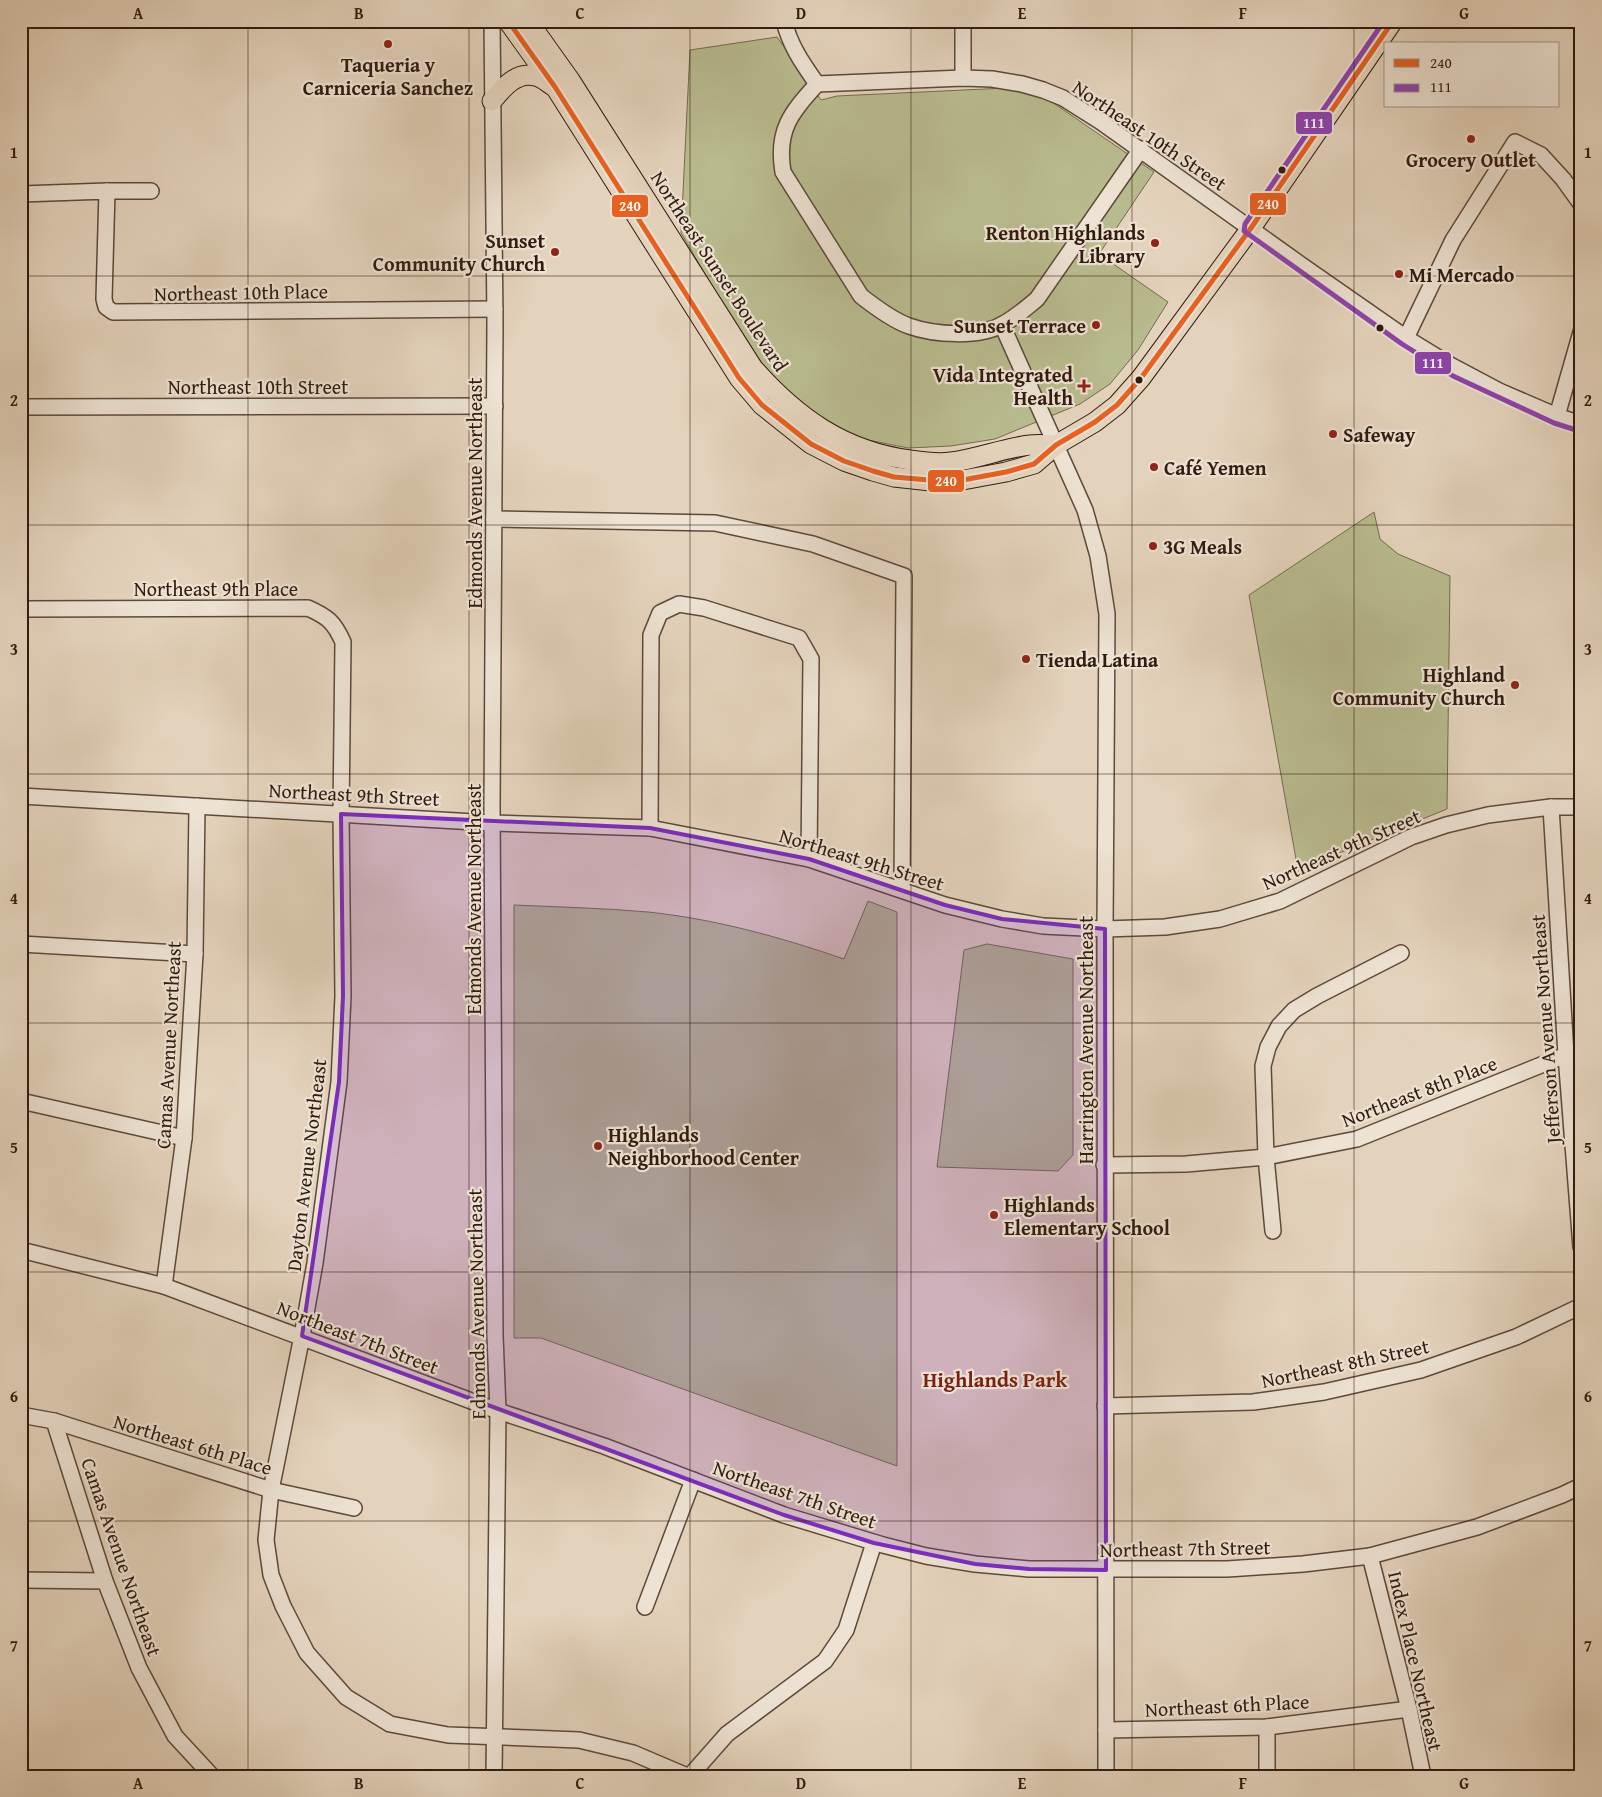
<svg xmlns="http://www.w3.org/2000/svg" width="1602" height="1797" font-family="'Gentium Book Plus',serif">
<rect width="100%" height="100%" fill="#e4d3bc"/>
<filter id="stains"><feTurbulence type="fractalNoise" baseFrequency=".004" numOctaves="4"/><feColorMatrix values="0 0 0 0 .2 0 0 0 0 .09 0 0 0 0 .02 0 0 0 .5 -.17"/></filter>
<radialGradient id="worn" r=".72"><stop offset=".6" stop-color="#630" stop-opacity="0"/><stop offset="1" stop-color="#630" stop-opacity=".3"/></radialGradient>
<g fill="#b8bb8e" stroke="#746b4e">
<polygon points="777,37 821,100 837,96 1006,88 1029,92 1052,102 1154,172 1099,254 1168,302 1138,350 1110,384 1080,404 995,439 951,446 908,448 863,439 831,427 767,374 745,342 681,233 690,50"/>
<polygon points="1374,512 1380,539 1398,554 1450,576 1447,809 1337,854 1299,876 1249,595"/>
<path d="M868,901L897,912V1466L541,1338H514V905C558,907 603,908 648,912C715,919 780,937 844,959Z"/>
<polygon points="987,944 1073,959 1073,1155 1058,1171 937,1167 964,950"/>
</g>
<g fill="none" stroke-linecap="round" stroke-linejoin="round">
<defs>
<g id="minor">
<polyline points="492,21 495,323 492,806 495,1335 498,1411 494,1776"/>
<path d="M784,21C790,46 803,64 817,84"/>
<polyline points="963,21 963,78"/>
<polyline points="817,84 963,78 992,79 1022,84 1043,90 1063,98 1101,122 1300,264 1406,338 1450,365 1499,391 1557,416 1581,424"/>
<path d="M817,84C791,113 776,130 783,172L861,296C875,307 892,320 909,326C934,335 980,338 1003,324C1015,318 1026,308 1037,299L1141,149"/>
<polyline points="107,191 151,191"/>
<polyline points="21,194 107,191 104,299 106,307 113,312 495,309"/>
<polyline points="1002,325 1085,510 1098,556 1107,614 1105,929 1106,1776"/>
<polyline points="1406,338 1453,240 1515,142 1541,155 1563,179 1581,204"/>
<polyline points="21,407 495,406"/>
<polyline points="1557,416 1581,332"/>
<polyline points="494,519 715,523 813,544 904,576 902,890"/>
<path d="M21,609L308,608C328,617 334,622 343,642L341,814L343,996L339,1082L315,1263L302,1336L271,1490L266,1540L271,1575L283,1606L307,1653L346,1697L390,1724L448,1735L579,1740L633,1753L687,1776"/>
<polyline points="21,796 492,823 650,828 809,859 945,905 1002,919 1043,926 1105,929 1165,927 1220,919 1280,901 1411,837 1446,825 1488,815 1551,807 1581,807"/>
<polyline points="1551,807 1566,1055 1581,1247"/>
<polyline points="650,828 651,635 660,613 679,604 704,608 799,638 811,659 809,859"/>
<polyline points="21,944 195,954"/>
<polyline points="21,1101 184,1138"/>
<polyline points="1104,1165 1186,1164 1266,1157 1357,1139 1566,1055"/>
<polyline points="1273,1231 1266,1157 1263,1066 1268,1047 1279,1026 1294,1010 1317,996 1401,953"/>
<polyline points="21,1250 164,1286 498,1411 604,1446 784,1515 883,1545 926,1556 975,1564 1029,1569 1227,1569 1303,1564 1370,1556 1477,1527 1562,1495 1581,1486"/>
<polyline points="164,1286 184,1138 195,954 197,806"/>
<polyline points="1105,1406 1253,1402 1324,1392 1421,1370 1516,1337 1581,1306"/>
<polyline points="21,1415 54,1421 271,1490 354,1508"/>
<polyline points="54,1421 105,1581 139,1668 175,1736 212,1776"/>
<polyline points="1370,1556 1409,1709 1423,1776"/>
<polyline points="21,1580 105,1581"/>
<polyline points="645,1607 693,1480"/>
<polyline points="1106,1730 1267,1727 1409,1709"/>
<polyline points="690,1776 727,1734 825,1661 846,1630 874,1543"/>
<polyline points="1267,1776 1267,1727"/>
</g>
<g id="major">
<polyline points="508,21 555,87 739,378 762,405 811,444 844,461 873,471 894,477 940,482 952,482 1006,472 1034,464 1056,445 1095,422 1117,405 1141,378 1251,228 1393,21"/>
<path d="M528,21L570,80L753,368C796,417 843,451 910,460C924,462 937,464 951,462C978,459 1003,448 1030,445C1038,444 1048,445 1056,445"/>
<path d="M492,101C502,89 516,71 535,76C541,77 548,83 553,86"/>
</g>
</defs>
<use href="#minor" stroke="#5e493a" stroke-width="18"/>
<use href="#major" stroke="#311b0f" stroke-width="21"/>
<use href="#minor" stroke="#ede2d3" stroke-width="15"/>
<use href="#major" stroke="#e4d3bc" stroke-width="19"/>
<defs>
<polyline id="bus-1" points="508,21 555,87 739,378 762,405 811,444 844,461 873,471 894,477 952,482 1006,472 1034,464 1056,445 1095,422 1117,405 1141,378 1251,228 1393,21"/>
<polyline id="bus-2" points="1384,21 1245,224 1244,231 1402,344 1453,376 1554,423 1579,431"/>
</defs>
<use href="#bus-1" stroke="#ede2d3" stroke-width="9"/>
<use href="#bus-2" stroke="#ede2d3" stroke-width="9"/>
<use href="#bus-1" stroke="#e86121" stroke-width="5"/>
<use href="#bus-2" stroke="#8e44ad" stroke-width="5"/>
</g>
<path fill="#7b2cbf" fill-opacity="0.2" stroke="#7b2cbf" stroke-width="4" stroke-linejoin="round" d="M341,814L650,828L809,859L945,905L1002,919L1105,929L1106,1570L1029,1569L975,1564L874,1543L784,1515L302,1336L339,1082L343,996Z"/>
<path fill="none" stroke="#311b0f" stroke-width="1" stroke-opacity="0.55" d="M248,21V1776M469,21V1776M690,21V1776M911,21V1776M1132,21V1776M1354,21V1776M21,276H1581M21,525H1581M21,774H1581M21,1023H1581M21,1272H1581M21,1521H1581"/>
<g fill="#8f2418" stroke="#ede2d3" stroke-width="2">
<circle cx="388" cy="44" r="5"/>
<circle cx="1471" cy="139" r="5"/>
<circle cx="1155" cy="243" r="5"/>
<circle cx="555" cy="252" r="5"/>
<circle cx="1399" cy="274" r="5"/>
<circle cx="1096" cy="325" r="5"/>
<path d="M1081.5 378.5h5v5h5v5h-5v5h-5v-5h-5v-5h5z"/>
<circle cx="1333" cy="434" r="5"/>
<circle cx="1154" cy="467" r="5"/>
<circle cx="1153" cy="546" r="5"/>
<circle cx="1026" cy="659" r="5"/>
<circle cx="1515" cy="685" r="5"/>
<circle cx="598" cy="1146" r="5"/>
<circle cx="994" cy="1215" r="5"/>
</g>
<g fill="#311b0f" stroke="#ede2d3" stroke-width="2">
<circle cx="1282" cy="170" r="4.5"/>
<circle cx="1380" cy="328" r="4.5"/>
<circle cx="1139" cy="380" r="4.5"/>
</g>
<g text-anchor="middle" dominant-baseline="central" stroke-width="4.5" stroke-linejoin="round" paint-order="stroke">
<g font-size="20" font-weight="bold" fill="#311b0f" stroke="#ede2d3" text-anchor="start">
<text x="388" y="64" text-anchor="middle">Taqueria y<tspan x="388" dy="23">Carniceria Sanchez</tspan></text>
<text x="1471" y="159" text-anchor="middle">Grocery Outlet</text>
<text x="1145" y="232" text-anchor="end">Renton Highlands<tspan x="1145" dy="23">Library</tspan></text>
<text x="545" y="240" text-anchor="end">Sunset<tspan x="545" dy="23">Community Church</tspan></text>
<text x="1409" y="274">Mi Mercado</text>
<text x="1086" y="325" text-anchor="end">Sunset Terrace</text>
<text x="1073" y="374" text-anchor="end">Vida Integrated<tspan x="1073" dy="23">Health</tspan></text>
<text x="1343" y="434">Safeway</text>
<text x="1164" y="467">Café Yemen</text>
<text x="1163" y="546">3G Meals</text>
<text x="1036" y="659">Tienda Latina</text>
<text x="1505" y="674" text-anchor="end">Highland<tspan x="1505" dy="23">Community Church</tspan></text>
<text x="608" y="1134">Highlands<tspan x="608" dy="23">Neighborhood Center</tspan></text>
<text x="1004" y="1204">Highlands<tspan x="1004" dy="23">Elementary School</tspan></text>
</g>
<g font-size="20" fill="#311b0f" stroke="#ede2d3">
<text transform="translate(1150 135) rotate(34)">Northeast 10th Street</text>
<text transform="translate(720 271) rotate(57)">Northeast Sunset Boulevard</text>
<text transform="translate(241 292) rotate(-1)">Northeast 10th Place</text>
<text x="258" y="386">Northeast 10th Street</text>
<text transform="translate(474 493) rotate(-90)">Edmonds Avenue Northeast</text>
<text x="216" y="588">Northeast 9th Place</text>
<text transform="translate(354 794) rotate(3)">Northeast 9th Street</text>
<text transform="translate(1341 849) rotate(-24)">Northeast 9th Street</text>
<text transform="translate(862 859) rotate(17)">Northeast 9th Street</text>
<text transform="translate(473 899) rotate(-90)">Edmonds Avenue Northeast</text>
<text transform="translate(1545 1029) rotate(-94)">Jefferson Avenue Northeast</text>
<text transform="translate(1085 1040) rotate(-90)">Harrington Avenue Northeast</text>
<text transform="translate(168 1045) rotate(-87)">Camas Avenue Northeast</text>
<text transform="translate(1419 1091) rotate(-21)">Northeast 8th Place</text>
<text transform="translate(306 1165) rotate(-83)">Dayton Avenue Northeast</text>
<text transform="translate(476 1304) rotate(-91)">Edmonds Avenue Northeast</text>
<text transform="translate(358 1337) rotate(21)">Northeast 7th Street</text>
<text transform="translate(1345 1363) rotate(-12)">Northeast 8th Street</text>
<text transform="translate(193 1444) rotate(17)">Northeast 6th Place</text>
<text transform="translate(795 1494) rotate(19)">Northeast 7th Street</text>
<text transform="translate(1185 1548) rotate(-1)">Northeast 7th Street</text>
<text transform="translate(122 1557) rotate(71)">Camas Avenue Northeast</text>
<text transform="translate(1416 1661) rotate(77)">Index Place Northeast</text>
<text transform="translate(1227 1705) rotate(-3)">Northeast 6th Place</text>
</g>
<g font-size="21" font-weight="bold" fill="#7a1f14" stroke="#ede2d3">
<text x="995" y="1379">Highlands Park</text>
</g>
</g>
<g stroke="#ede2d3" stroke-width="2">
<rect x="1295" y="111" width="38" height="24" rx="5" fill="#8e44ad"/>
<rect x="1249" y="192" width="38" height="24" rx="5" fill="#e86121"/>
<rect x="611" y="194" width="38" height="24" rx="5" fill="#e86121"/>
<rect x="1414" y="351" width="38" height="24" rx="5" fill="#8e44ad"/>
<rect x="927" y="469" width="38" height="24" rx="5" fill="#e86121"/>
</g>
<g font-size="14" text-anchor="middle" font-weight="bold" fill="#fff">
<text x="1314" y="128">111</text>
<text x="1268" y="209">240</text>
<text x="630" y="211">240</text>
<text x="1433" y="368">111</text>
<text x="946" y="486">240</text>
</g>
<rect width="1602" height="1797" fill="none" stroke="#e4d3bc" stroke-width="55"/>
<rect x="1384" y="42" width="175" height="65" fill="#ede2d3" stroke="#a29285"/>
<rect x="1394" y="59" width="25" height="8" fill="#e86121" stroke="#a29285"/>
<text x="1430" y="68" font-size="15" fill="#311b0f">240</text>
<rect x="1394" y="84" width="25" height="8" fill="#8e44ad" stroke="#a29285"/>
<text x="1430" y="92" font-size="15" fill="#311b0f">111</text>
<rect x="28" y="28" width="1546" height="1742" fill="none" stroke="#311b0f" stroke-width="2"/>
<g font-size="16" text-anchor="middle" font-weight="bold" fill="#311b0f">
<text x="138" y="19">A</text>
<text x="359" y="19">B</text>
<text x="580" y="19">C</text>
<text x="801" y="19">D</text>
<text x="1022" y="19">E</text>
<text x="1243" y="19">F</text>
<text x="1464" y="19">G</text>
<text x="14" y="158">1</text>
<text x="1588" y="158">1</text>
<text x="14" y="406">2</text>
<text x="1588" y="406">2</text>
<text x="14" y="655">3</text>
<text x="1588" y="655">3</text>
<text x="14" y="904">4</text>
<text x="1588" y="904">4</text>
<text x="14" y="1153">5</text>
<text x="1588" y="1153">5</text>
<text x="14" y="1402">6</text>
<text x="1588" y="1402">6</text>
<text x="14" y="1651">7</text>
<text x="1588" y="1651">7</text>
<text x="138" y="1789">A</text>
<text x="359" y="1789">B</text>
<text x="580" y="1789">C</text>
<text x="801" y="1789">D</text>
<text x="1022" y="1789">E</text>
<text x="1243" y="1789">F</text>
<text x="1464" y="1789">G</text>
</g>
<rect width="100%" height="100%" filter="url(#stains)"/>
<rect width="100%" height="100%" fill="url(#worn)"/>
</svg>
